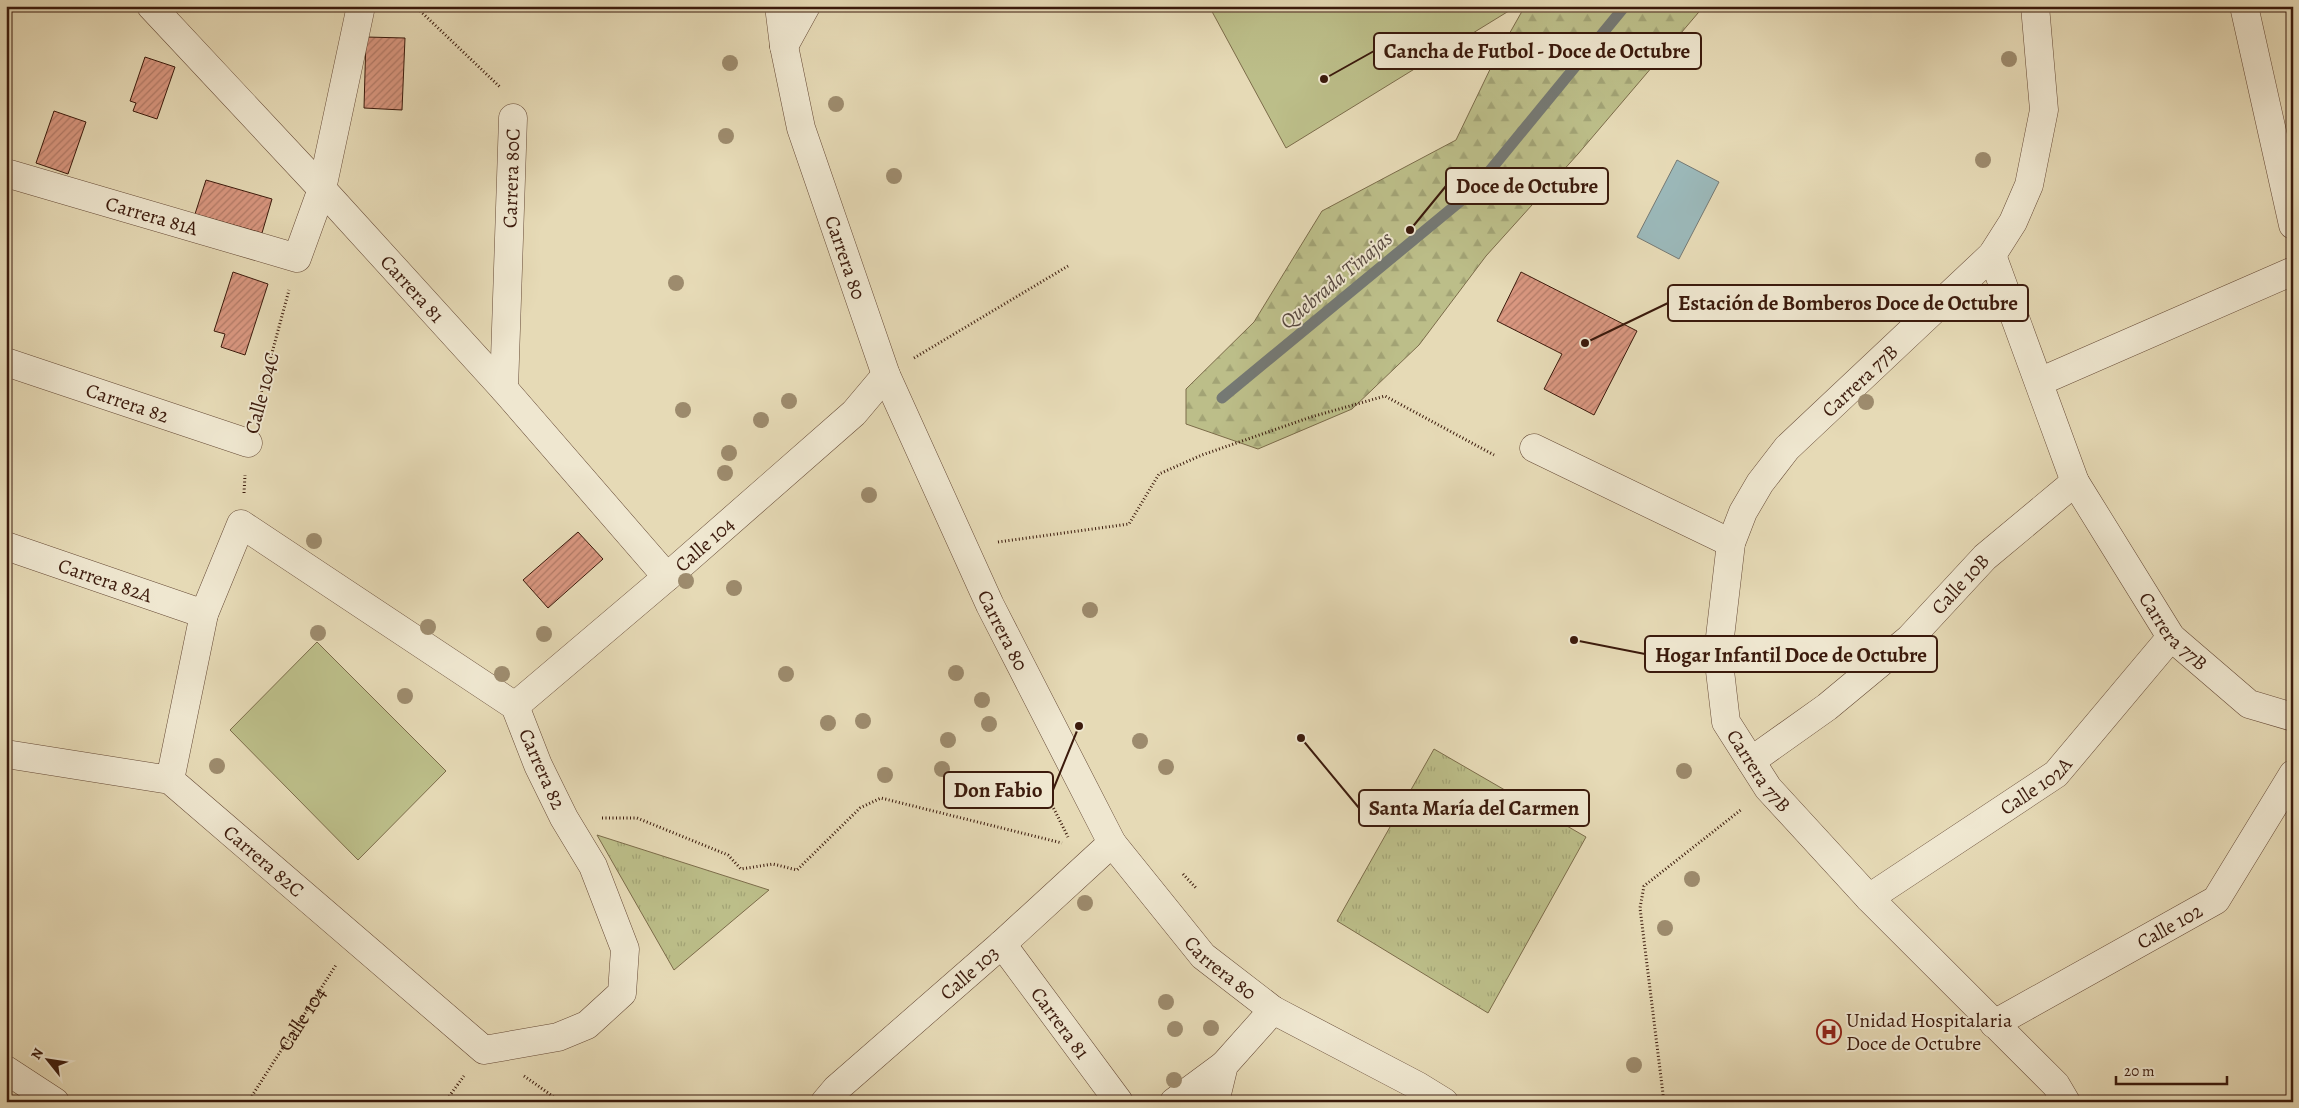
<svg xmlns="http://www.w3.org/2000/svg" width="2299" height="1108" font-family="Alegreya,serif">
<defs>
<pattern id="forest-firs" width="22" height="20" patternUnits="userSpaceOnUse" patternTransform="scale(1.25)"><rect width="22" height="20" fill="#bcbe89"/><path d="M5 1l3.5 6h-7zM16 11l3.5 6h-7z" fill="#a2a375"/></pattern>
<pattern id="park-tufts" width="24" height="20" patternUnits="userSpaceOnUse" patternTransform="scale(1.25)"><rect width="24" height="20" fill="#bcbe89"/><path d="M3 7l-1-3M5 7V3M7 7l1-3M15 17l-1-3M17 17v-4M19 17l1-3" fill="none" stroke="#a2a375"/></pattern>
<pattern id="building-hatch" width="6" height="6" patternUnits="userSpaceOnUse" patternTransform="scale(1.25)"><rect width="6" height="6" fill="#d99780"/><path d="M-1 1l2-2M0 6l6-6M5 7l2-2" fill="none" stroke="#b17a67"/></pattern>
</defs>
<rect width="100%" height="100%" fill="#e6dab6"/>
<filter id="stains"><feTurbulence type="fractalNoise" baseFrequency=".004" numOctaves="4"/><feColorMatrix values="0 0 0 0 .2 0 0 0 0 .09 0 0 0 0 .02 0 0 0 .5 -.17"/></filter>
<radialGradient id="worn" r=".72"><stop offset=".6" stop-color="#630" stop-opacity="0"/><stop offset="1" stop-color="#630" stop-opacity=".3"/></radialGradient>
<g fill="#bcbe89" stroke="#7c6c4a">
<polygon points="1209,6 1510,6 1512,9 1286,148"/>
<polygon points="317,642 446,771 358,860 230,730"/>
</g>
<polygon fill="url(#forest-firs)" stroke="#7c6c4a" points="1525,6 1704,6 1578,154 1486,256 1419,345 1352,409 1258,449 1186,424 1186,389 1254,322 1322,211 1456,140 1495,59"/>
<g fill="url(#park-tufts)" stroke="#7c6c4a">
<polygon points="1434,749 1586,837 1488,1013 1337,921"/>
<polygon points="597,835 769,890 674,970"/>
</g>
<polygon fill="#9bb8b9" stroke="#757974" points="1677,160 1719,182 1679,259 1637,237"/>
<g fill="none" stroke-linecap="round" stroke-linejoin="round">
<polyline stroke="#757974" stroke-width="11" points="1222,398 1474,190 1625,6"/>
</g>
<g fill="url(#building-hatch)" stroke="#3b1a0c">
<polygon points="366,37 405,38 402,110 364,108"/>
<polygon points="145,57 175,67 157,119 133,111 136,103 130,101"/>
<polygon points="54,111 86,122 68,174 36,163"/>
<polygon points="206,180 272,199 262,233 195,214"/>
<polygon points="233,272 268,284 245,355 221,347 225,334 214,331"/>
<polygon points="1521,272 1637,331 1594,415 1544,389 1562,354 1497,321"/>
<polygon points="578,532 603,559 548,608 523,580"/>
</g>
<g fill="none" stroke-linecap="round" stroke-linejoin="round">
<defs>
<g id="minor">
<path id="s2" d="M151,6L322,189L504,389L667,577"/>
<path id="s3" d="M779,6L784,46L801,128L886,375L990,605L1112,843L1203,956L1273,1010L1418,1086L1444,1102"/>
<path id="s4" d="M2035,6L2044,110L2029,185L2013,222L1992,255L1787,448L1760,483L1743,512L1731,543L1718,654L1726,722L1768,788L1869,898L2056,1085L2066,1102"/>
<polyline points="2244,6 2293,225"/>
<polyline points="784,46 806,6"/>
<path id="s5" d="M6,173L297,258L322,189L361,6"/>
<path id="s6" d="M1992,255L2075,482L2171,637L2249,704L2293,717"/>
<path id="s7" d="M6,362L248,443"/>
<polyline points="2039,382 2293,271"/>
<path id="s8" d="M504,389L513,118"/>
<polyline points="1534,448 1731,543"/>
<path id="s9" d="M6,546L204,614"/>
<path id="s10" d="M515,706L667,577L854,413L886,375"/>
<path id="s11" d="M6,754L170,780L484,1050L558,1037L587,1025L622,993L625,949L593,866L564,818L538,765L515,706L241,524L204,614L170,780"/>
<path id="s12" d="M1751,761L1827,707L1909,639L1985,557L2075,482"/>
<path id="s13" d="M1869,898L2056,774L2171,637"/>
<path id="s14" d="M1002,944L1119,1102"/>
<path id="s15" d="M1994,1024L2216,900L2293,774"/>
<polyline points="6,1070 55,1102"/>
<path id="s16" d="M825,1102L836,1089L1002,944L1112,843"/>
<polyline points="1174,1102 1224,1065"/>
<polyline points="1215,1102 1224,1065 1273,1010"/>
</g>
</defs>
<use href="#minor" stroke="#664a36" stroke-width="29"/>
<g stroke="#3b1a0c" stroke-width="3" stroke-dasharray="1 2.5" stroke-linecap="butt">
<polyline points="415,6 501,88"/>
<polyline points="914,358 1068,266"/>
<polyline points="256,412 289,290"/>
<polyline points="244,493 245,475"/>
<polyline points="998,542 1129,524 1159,474 1202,455 1311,417 1385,396 1494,455"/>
<polyline points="1052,805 1068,837"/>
<polyline points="602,818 637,818 728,855 741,869 773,864 797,870 860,808 881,798 1062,843"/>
<polyline points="1183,874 1196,888"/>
<polyline points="524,1076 561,1102"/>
<path id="s1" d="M248,1102L336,965"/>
<polyline points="445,1102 464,1076"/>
<polyline points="1664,1102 1640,908 1644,886 1742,809"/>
</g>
<use href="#minor" stroke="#efe7d0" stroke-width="28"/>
</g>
<g fill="#9d8b6d">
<circle cx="2009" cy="59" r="8"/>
<circle cx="730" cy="63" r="8"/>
<circle cx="836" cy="104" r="8"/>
<circle cx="726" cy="136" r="8"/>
<circle cx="1983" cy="160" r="8"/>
<circle cx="894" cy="176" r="8"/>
<circle cx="676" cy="283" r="8"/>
<circle cx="789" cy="401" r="8"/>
<circle cx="1866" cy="402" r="8"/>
<circle cx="683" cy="410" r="8"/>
<circle cx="761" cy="420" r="8"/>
<circle cx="729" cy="453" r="8"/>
<circle cx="725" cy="473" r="8"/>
<circle cx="869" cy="495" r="8"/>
<circle cx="314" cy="541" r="8"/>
<circle cx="686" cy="581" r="8"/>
<circle cx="734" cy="588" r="8"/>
<circle cx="1090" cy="610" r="8"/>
<circle cx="428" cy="627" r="8"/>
<circle cx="318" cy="633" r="8"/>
<circle cx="544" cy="634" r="8"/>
<circle cx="956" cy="673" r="8"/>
<circle cx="502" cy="674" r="8"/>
<circle cx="786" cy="674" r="8"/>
<circle cx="405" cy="696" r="8"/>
<circle cx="982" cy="700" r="8"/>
<circle cx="863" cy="721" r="8"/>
<circle cx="828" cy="723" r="8"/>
<circle cx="989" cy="724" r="8"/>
<circle cx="948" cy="740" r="8"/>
<circle cx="1140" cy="741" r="8"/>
<circle cx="217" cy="766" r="8"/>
<circle cx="1166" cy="767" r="8"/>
<circle cx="942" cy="769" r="8"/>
<circle cx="1684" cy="771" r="8"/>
<circle cx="885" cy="775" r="8"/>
<circle cx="969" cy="779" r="8"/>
<circle cx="1692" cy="879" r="8"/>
<circle cx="1085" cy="903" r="8"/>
<circle cx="1665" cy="928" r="8"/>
<circle cx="1166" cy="1002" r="8"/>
<circle cx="1211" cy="1028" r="8"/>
<circle cx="1175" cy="1029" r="8"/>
<circle cx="1634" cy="1065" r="8"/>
<circle cx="1174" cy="1080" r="8"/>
</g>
<defs>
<symbol id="hospital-ring" viewBox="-11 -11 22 22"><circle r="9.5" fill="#efe7d0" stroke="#8f2418" stroke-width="1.5"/><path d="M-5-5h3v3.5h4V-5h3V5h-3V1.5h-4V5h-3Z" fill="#8f2418"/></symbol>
</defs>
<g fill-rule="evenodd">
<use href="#hospital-ring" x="1815" y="1018" width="28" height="28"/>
</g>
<g text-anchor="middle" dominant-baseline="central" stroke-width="4" stroke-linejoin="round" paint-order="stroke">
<g font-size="20" fill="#3b1a0c" stroke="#efe7d0">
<text stroke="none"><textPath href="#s8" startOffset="211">Carrera 80C</textPath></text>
<text stroke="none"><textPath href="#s5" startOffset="152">Carrera 81A</textPath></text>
<text stroke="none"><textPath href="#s3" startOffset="261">Carrera 80</textPath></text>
<text stroke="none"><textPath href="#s2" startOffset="385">Carrera 81</textPath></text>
<text transform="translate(1860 381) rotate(-43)">Carrera 77B</text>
<text transform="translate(262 393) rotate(-75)">Calle 104C</text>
<text stroke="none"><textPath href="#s7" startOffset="128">Carrera 82</textPath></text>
<text stroke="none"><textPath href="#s10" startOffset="249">Calle 104</textPath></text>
<text stroke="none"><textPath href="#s9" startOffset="105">Carrera 82A</textPath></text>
<text stroke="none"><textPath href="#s12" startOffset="275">Calle 10B</textPath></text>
<text stroke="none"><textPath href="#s6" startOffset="421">Carrera 77B</textPath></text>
<text stroke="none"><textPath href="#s3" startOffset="666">Carrera 80</textPath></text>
<text transform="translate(542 769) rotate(66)">Carrera 82</text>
<text stroke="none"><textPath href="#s4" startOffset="892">Carrera 77B</textPath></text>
<text stroke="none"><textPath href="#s13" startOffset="201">Calle 102A</textPath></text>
<text stroke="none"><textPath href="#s11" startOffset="290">Carrera 82C</textPath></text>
<text stroke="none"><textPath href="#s15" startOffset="201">Calle 102</textPath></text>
<text stroke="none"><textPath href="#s3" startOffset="1071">Carrera 80</textPath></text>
<text stroke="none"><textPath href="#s16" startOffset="194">Calle 103</textPath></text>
<text stroke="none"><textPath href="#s1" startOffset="99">Calle 104</textPath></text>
<text stroke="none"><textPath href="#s14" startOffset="98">Carrera 81</textPath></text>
</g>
<g font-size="20" fill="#3b1a0c" stroke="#efe7d0" text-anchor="start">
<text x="1846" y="1020">Unidad Hospitalaria<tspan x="1846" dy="23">Doce de Octubre</tspan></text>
</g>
<g font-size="21" font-style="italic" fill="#584940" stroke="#efe7d0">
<text transform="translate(1336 280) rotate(-40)">Quebrada Tinajas</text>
</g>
</g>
<path fill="none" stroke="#3b1a0c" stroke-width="2" d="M1324 79L1374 51M1410 230L1446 186M1585 343L1668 303M1574 640L1645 654M1079 726L1053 790M1301 738L1359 808"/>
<g fill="#3b1a0c" stroke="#efe7d0" stroke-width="2">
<circle cx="1324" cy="79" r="5"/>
<circle cx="1410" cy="230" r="5"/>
<circle cx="1585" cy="343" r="5"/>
<circle cx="1574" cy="640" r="5"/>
<circle cx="1079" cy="726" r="5"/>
<circle cx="1301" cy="738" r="5"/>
</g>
<g fill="#efe7d0" stroke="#3b1a0c" stroke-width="2">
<rect x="1374" y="33" width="327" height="36" rx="5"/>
<rect x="1446" y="168" width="162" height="36" rx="5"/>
<rect x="1668" y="285" width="360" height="36" rx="5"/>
<rect x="1645" y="636" width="292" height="36" rx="5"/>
<rect x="944" y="772" width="109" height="36" rx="5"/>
<rect x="1359" y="790" width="230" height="36" rx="5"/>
</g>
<g font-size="21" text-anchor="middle" font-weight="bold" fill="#3b1a0c">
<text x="1537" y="58">Cancha de Futbol - Doce de Octubre</text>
<text x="1527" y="193">Doce de Octubre</text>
<text x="1848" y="310">Estación de Bomberos Doce de Octubre</text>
<text x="1791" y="662">Hogar Infantil Doce de Octubre</text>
<text x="998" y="797">Don Fabio</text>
<text x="1474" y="815">Santa María del Carmen</text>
</g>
<rect width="2299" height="1108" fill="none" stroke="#e6dab6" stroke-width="25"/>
<rect x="8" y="8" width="2284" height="1093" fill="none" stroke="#3b1a0c" stroke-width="2.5"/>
<rect x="12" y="12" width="2274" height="1083" fill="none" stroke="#3b1a0c"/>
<g transform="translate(48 1060) rotate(300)" stroke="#efe7d0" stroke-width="4" paint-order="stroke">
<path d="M0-4L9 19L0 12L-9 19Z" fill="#3b1a0c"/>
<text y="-8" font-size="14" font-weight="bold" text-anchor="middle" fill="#3b1a0c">N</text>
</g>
<path d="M2116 1076v8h111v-8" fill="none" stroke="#3b1a0c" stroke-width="2.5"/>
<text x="2124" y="1076" font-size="15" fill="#3b1a0c" stroke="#efe7d0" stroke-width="4" paint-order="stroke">20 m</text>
<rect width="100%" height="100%" filter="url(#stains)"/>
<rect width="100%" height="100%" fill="url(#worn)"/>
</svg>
